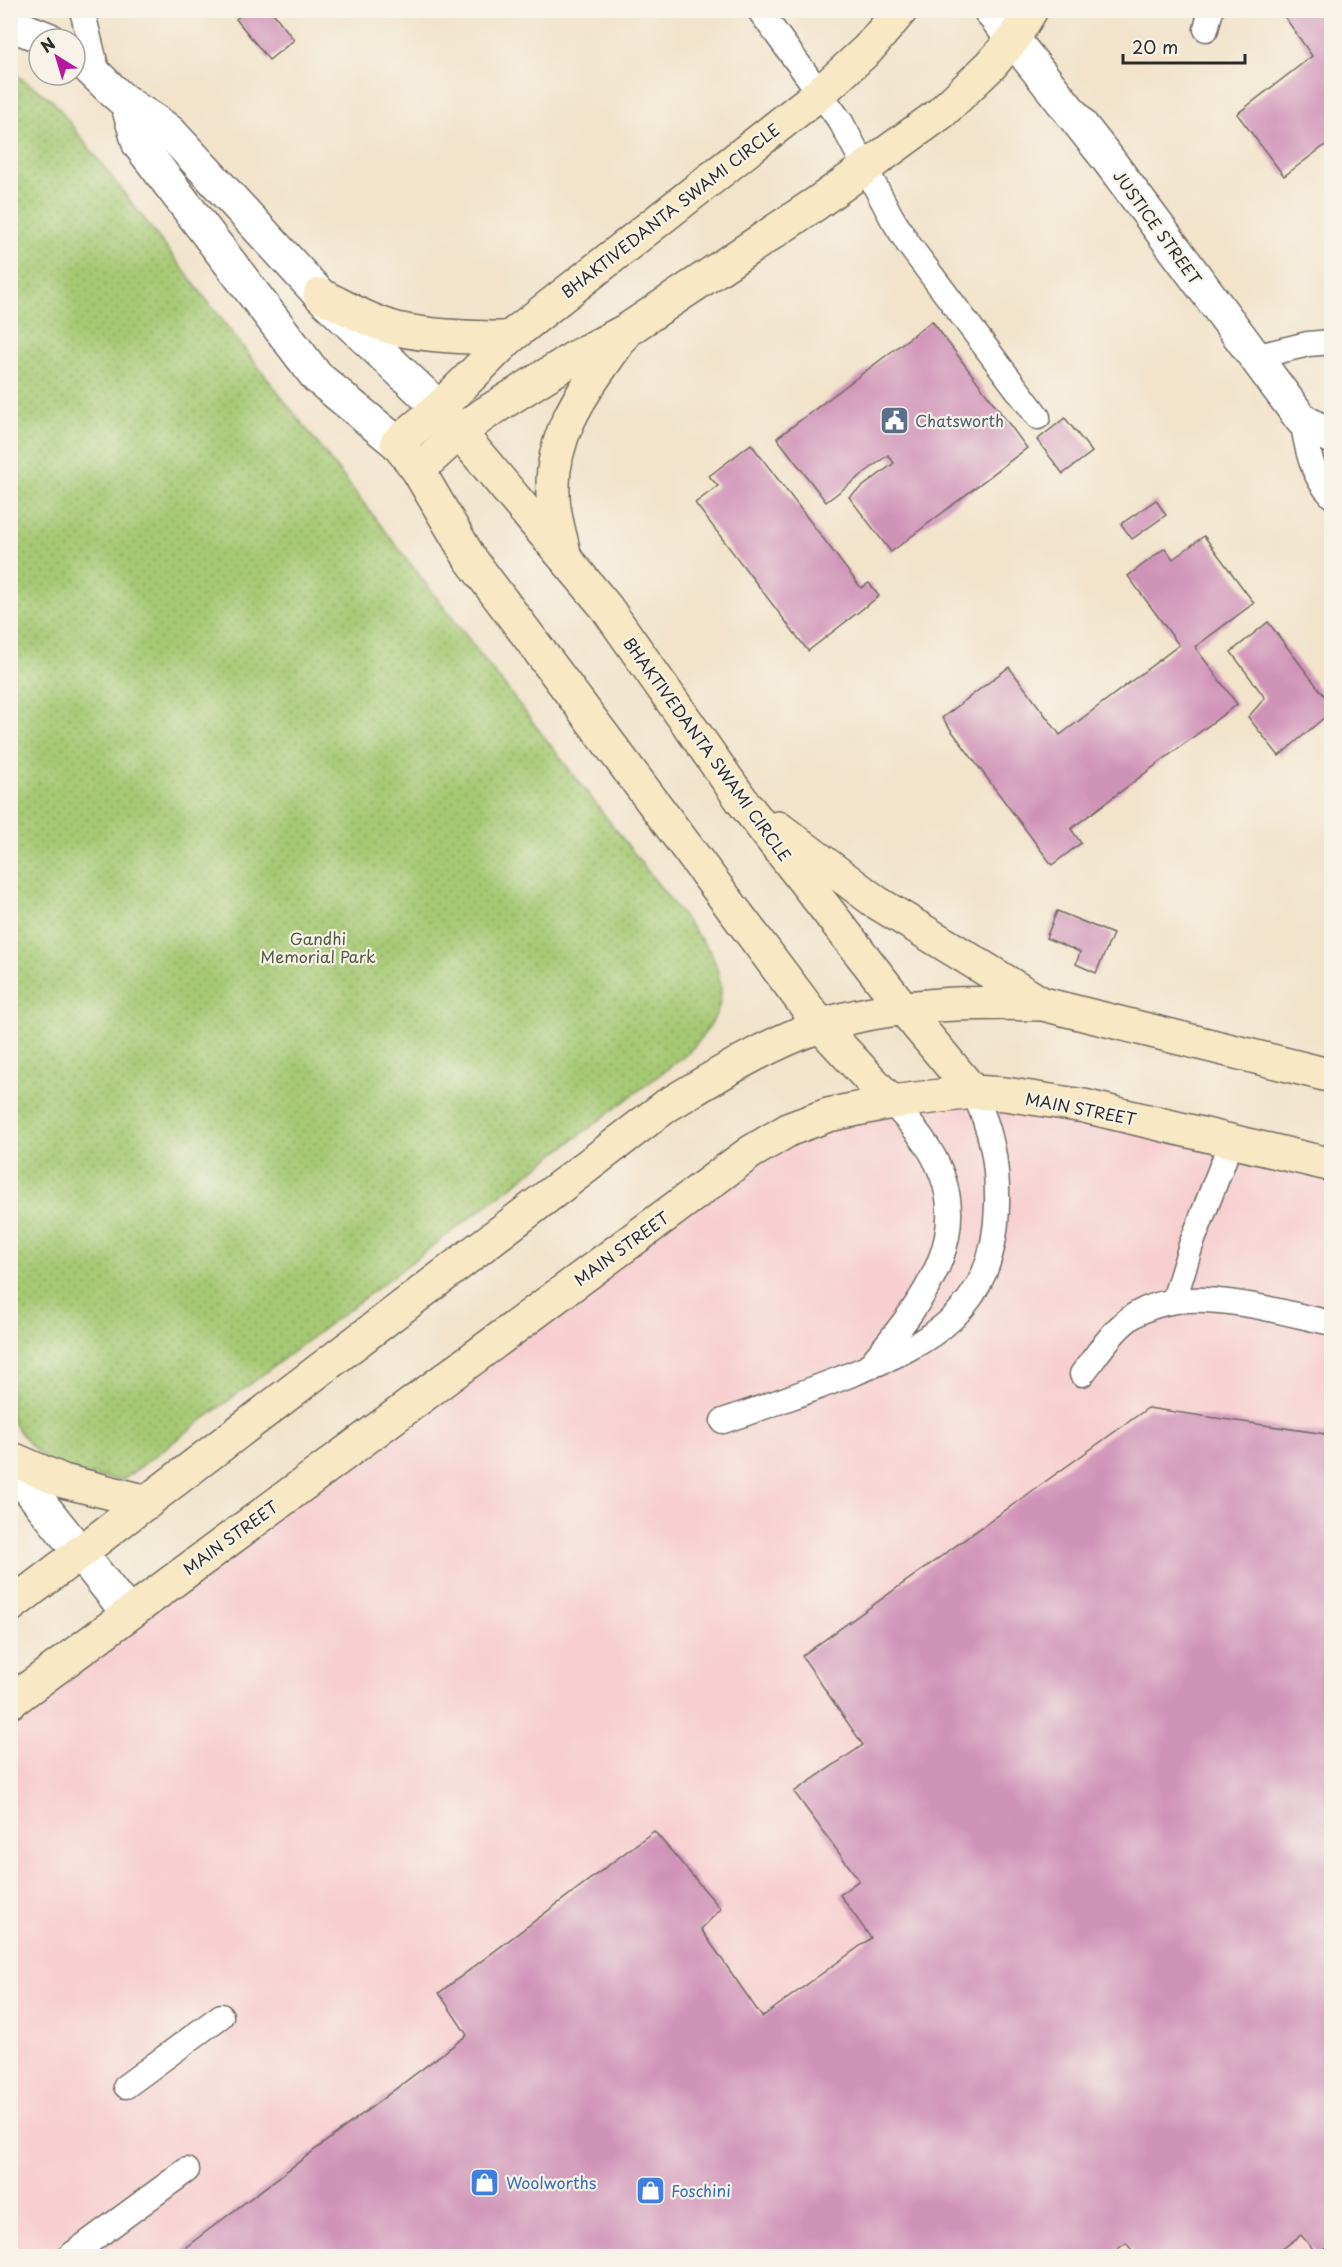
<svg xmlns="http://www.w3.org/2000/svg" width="1342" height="2267" font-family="'Playpen Sans',sans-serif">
<defs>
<pattern id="grass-dots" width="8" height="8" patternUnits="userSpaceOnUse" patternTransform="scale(1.5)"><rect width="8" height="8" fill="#a5c973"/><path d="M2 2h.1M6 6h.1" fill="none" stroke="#87a35f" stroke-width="1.8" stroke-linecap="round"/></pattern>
</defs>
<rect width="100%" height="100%" fill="#f7f3e8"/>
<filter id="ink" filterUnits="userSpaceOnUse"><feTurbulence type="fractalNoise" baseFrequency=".0167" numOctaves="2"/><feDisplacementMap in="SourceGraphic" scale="12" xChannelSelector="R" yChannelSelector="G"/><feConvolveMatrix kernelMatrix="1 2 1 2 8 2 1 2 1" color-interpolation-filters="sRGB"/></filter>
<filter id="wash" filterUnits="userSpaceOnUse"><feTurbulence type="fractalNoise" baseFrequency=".008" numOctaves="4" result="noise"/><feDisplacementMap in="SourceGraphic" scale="24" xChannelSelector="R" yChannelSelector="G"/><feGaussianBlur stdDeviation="1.35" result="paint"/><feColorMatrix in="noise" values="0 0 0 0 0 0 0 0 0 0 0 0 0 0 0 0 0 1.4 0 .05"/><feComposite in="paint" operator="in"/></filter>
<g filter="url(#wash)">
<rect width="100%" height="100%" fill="#f2e3ca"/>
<polygon fill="#f7cfd1" points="970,1094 1331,1167 1331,2256 11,2256 11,1705 790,1130"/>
<path fill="url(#grass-dots)" stroke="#687a4f" stroke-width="1.5" d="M11,71L53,101L711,953C732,998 718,1020 687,1054L123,1480L62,1473L29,1444L11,1420Z"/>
<g id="blocks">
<g fill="#d093b8">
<polygon points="247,10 271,10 294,40 269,60 236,19"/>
<polygon points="1280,10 1332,10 1332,140 1284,176 1237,114 1312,56"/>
<polygon points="932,321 1027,448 891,552 849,497 894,463 888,455 826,502 777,438"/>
<polygon points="1065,418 1092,452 1063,474 1037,440"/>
<polygon points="751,444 861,588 869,583 879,596 808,651 695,503 718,486 709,476"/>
<polygon points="1156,500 1166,515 1132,539 1121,524"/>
<polygon points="1204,536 1254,603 1195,647 1237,704 1071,829 1081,843 1052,865 942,718 1009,667 1060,735 1179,645 1128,576 1165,548 1173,559"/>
<polygon points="1268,622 1332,706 1332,711 1279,756 1248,717 1265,698 1231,652"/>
<polygon points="1057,911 1113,934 1096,973 1076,964 1080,952 1046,938"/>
<polygon points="1148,1408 1332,1435 1332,2244 1318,2255 1301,2235 1273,2256 1137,2256 1126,2243 1108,2256 174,2256 467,2035 439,1993 654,1831 721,1909 701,1929 762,2017 871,1938 840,1895 859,1880 794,1792 863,1745 802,1656"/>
</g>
</g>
</g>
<g filter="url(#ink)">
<use href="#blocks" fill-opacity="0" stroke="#716b63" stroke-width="1.5"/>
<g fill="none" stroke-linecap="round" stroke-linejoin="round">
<defs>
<g id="lane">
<polyline points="82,10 98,74"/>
<polyline points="759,10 841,122 892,218 909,245 1038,417"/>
<polyline points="1206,29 1211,10"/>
<polyline points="1254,357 1308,344 1332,342"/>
<path d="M1302,420C1307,448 1311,475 1332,496"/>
<polyline points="1174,1300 1191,1245 1231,1142"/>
<path d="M869,1366C926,1297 986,1225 921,1137C912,1125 901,1113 891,1102"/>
<path d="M1082,1374C1095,1358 1107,1338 1123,1324C1174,1277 1271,1311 1332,1323"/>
<path d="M723,1421C765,1407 806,1392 847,1376C934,1342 994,1310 997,1206C998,1164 992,1130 973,1092"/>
<polyline points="126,2086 221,2016"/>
<polyline points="70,2256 187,2170"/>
</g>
<g id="street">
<polyline points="990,10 1107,158 1302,420 1332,437"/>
<polyline points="10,24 48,39"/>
<path d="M75,56C94,70 109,90 127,103C142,114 155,120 170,132L320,295L439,408"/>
<polyline points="127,103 139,144 317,377 397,443"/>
<polyline points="10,1465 128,1613"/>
</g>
<g id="secondary">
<path d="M320,295C345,307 370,322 397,329C433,337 472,338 509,338"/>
<polyline points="439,408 606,607 743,802 903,1008 973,1092"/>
<polyline points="418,470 461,431 486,413 574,358 627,330 817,203 941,113 991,65 1014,38 1031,10"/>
<path d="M564,553C560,534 553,514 553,495C550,429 589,385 624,334"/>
<polyline points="778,828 876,902 1039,1002"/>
<polyline points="891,1102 821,1026 469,557 418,470 397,443 439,408 509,338 821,92 868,49 901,10"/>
<polyline points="10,1458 63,1481 148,1502"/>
<path d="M10,1606L666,1106C716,1076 765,1045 820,1026C891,1003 969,1002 1043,1004L1332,1076"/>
<polyline points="10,1702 751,1152 790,1129 828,1115 891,1102 973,1092 1005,1094 1084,1106 1332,1165"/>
</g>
</defs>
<use href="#lane" stroke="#716b63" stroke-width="27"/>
<use href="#street" stroke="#716b63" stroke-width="36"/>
<use href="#secondary" stroke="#716b63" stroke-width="36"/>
<use href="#lane" stroke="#fff" stroke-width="24"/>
<use href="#street" stroke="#fff" stroke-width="33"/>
<use href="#secondary" stroke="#f8e8c3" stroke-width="33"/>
</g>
</g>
<defs>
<symbol id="civic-square" viewBox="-11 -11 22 22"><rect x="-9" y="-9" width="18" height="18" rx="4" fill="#5c6f8a" stroke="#f7f3e8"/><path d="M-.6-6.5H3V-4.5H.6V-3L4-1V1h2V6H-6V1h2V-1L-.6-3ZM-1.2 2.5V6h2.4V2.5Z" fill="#fff"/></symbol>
<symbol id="shop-square" viewBox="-11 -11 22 22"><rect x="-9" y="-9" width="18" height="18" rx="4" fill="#3f7fe0" stroke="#f7f3e8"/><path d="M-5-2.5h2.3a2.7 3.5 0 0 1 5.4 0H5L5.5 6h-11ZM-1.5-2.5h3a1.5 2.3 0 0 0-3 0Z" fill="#fff"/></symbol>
</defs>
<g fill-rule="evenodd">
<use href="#civic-square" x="878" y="404" width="33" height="33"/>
<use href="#shop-square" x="468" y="2166" width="33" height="33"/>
<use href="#shop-square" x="634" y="2174" width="33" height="33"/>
</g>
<g text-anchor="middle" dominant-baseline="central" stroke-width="4.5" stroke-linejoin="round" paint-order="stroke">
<g font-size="16" fill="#2b2b2b" stroke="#f7f3e8">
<text transform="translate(670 210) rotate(-38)">BHAKTIVEDANTA SWAMI CIRCLE</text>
<text transform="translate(1158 227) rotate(54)">JUSTICE STREET</text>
<text transform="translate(708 749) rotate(54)">BHAKTIVEDANTA SWAMI CIRCLE</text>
<text transform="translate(1081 1108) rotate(11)">MAIN STREET</text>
<text transform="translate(621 1248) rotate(-36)">MAIN STREET</text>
<text transform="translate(230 1537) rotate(-36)">MAIN STREET</text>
</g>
<g font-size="16" fill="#4e5e75" stroke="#f7f3e8" text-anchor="start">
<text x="915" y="420">Chatsworth</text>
</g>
<g font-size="16" fill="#505a41" stroke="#f7f3e8">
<text x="318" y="938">Gandhi<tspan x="318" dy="18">Memorial Park</tspan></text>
</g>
<g font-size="16" fill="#366cbe" stroke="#f7f3e8" text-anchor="start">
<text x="506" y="2182">Woolworths</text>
<text x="671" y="2190">Foschini</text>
</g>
</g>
<rect width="1342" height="2267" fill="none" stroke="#f7f3e8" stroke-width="36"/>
<g transform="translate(57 57) rotate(323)"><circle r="28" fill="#f7f3e8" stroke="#a5a39c" stroke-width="1.5"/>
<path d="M0-4.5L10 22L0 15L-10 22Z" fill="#b5179e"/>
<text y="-9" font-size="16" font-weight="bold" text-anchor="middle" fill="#2b2b2b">N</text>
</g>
<path d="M1123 54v9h122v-9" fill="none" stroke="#2b2b2b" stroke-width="3"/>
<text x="1132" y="54" font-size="18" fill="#2b2b2b" stroke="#f7f3e8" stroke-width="4.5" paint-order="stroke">20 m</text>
</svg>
